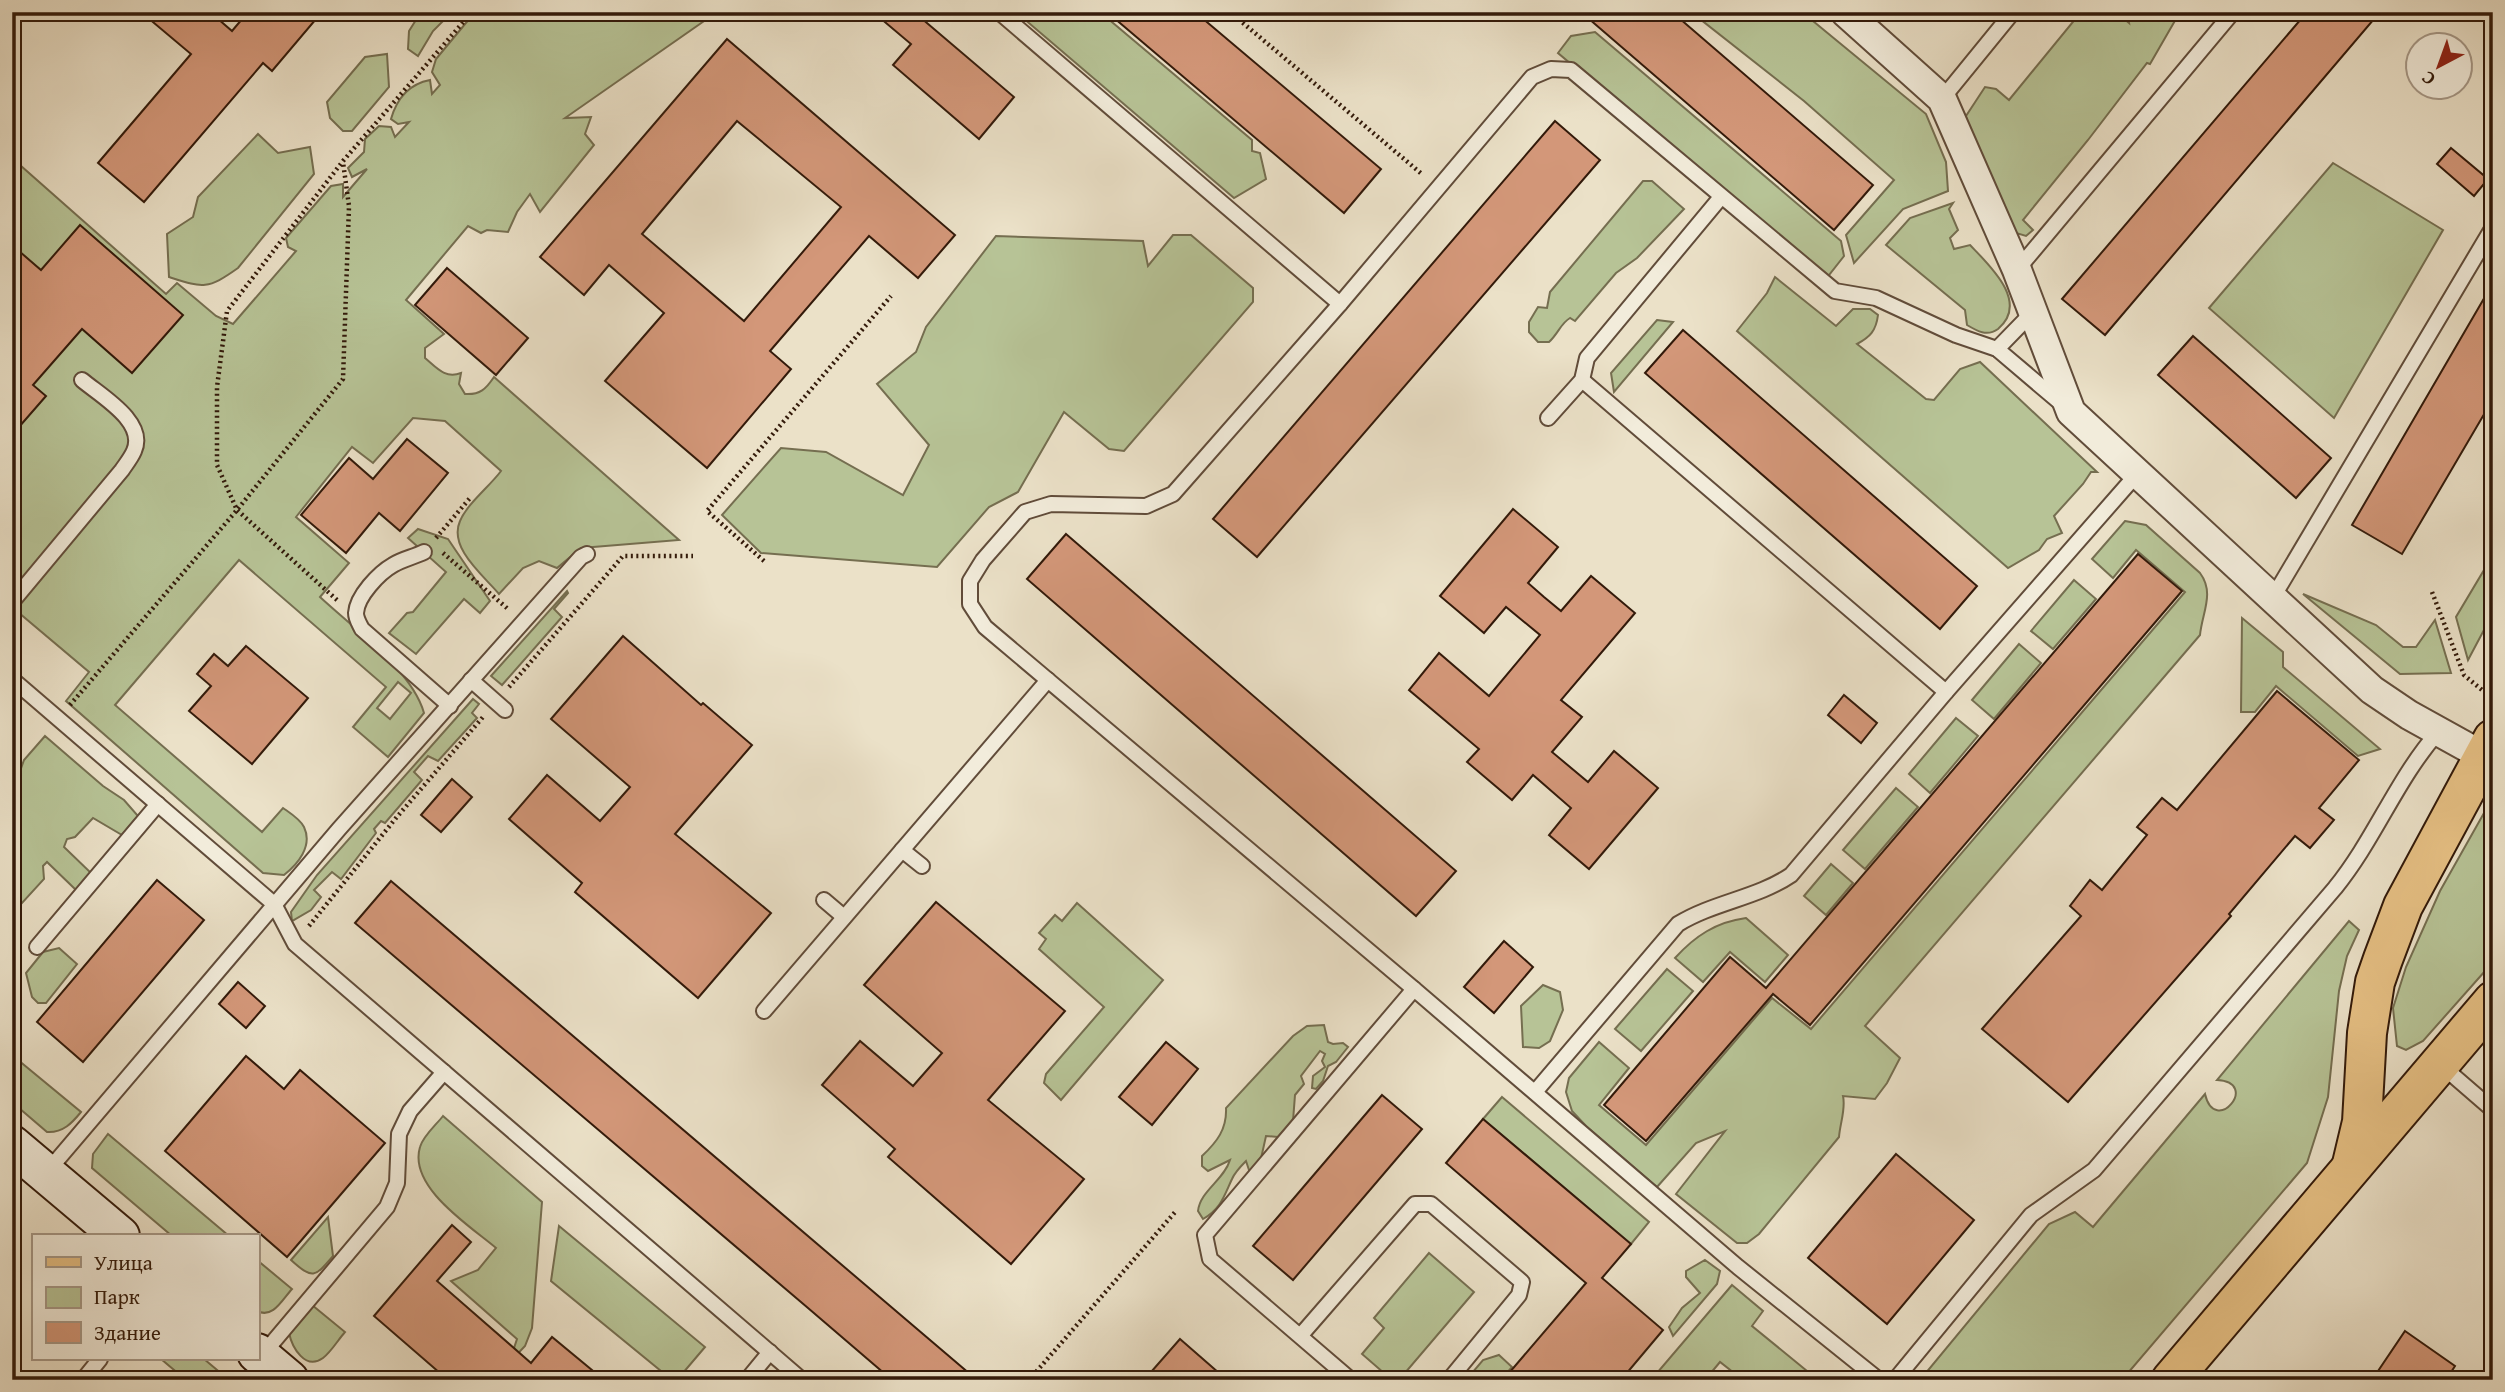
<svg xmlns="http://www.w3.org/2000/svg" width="2505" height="1392" font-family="'Gentium Book Plus',serif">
<rect width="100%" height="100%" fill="#ebe1c8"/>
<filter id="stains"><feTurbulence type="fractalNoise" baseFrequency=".00286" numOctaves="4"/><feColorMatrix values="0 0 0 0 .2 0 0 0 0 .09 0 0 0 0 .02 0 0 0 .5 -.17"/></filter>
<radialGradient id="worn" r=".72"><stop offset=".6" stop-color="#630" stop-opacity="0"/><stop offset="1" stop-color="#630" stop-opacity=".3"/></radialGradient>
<g fill="#b7c396" stroke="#756e50" stroke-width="2" fill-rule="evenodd">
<polygon points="421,12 452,12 433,31 418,56 408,49 409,31"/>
<path d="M475,12H717L565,118L591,117L585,134L594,145L540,212L530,194L517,212L508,232L487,230L481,233L468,226L406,300L444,334L425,348V358C437,368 445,379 461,373L459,384L465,394C480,395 486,389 494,377L679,540L581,548L557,568L539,561L523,568L499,594C484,576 448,548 460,521C467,504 490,486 501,471L445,421L413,418L373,463L352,447L296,517L349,563L320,597C352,627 412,670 424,713L388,757L353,727L386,687L239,560L115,705L262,832L283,808C290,813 300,819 304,827C313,846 298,864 284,875L263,873L66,701L89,672L12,607V158L166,294L177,283L216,316L233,324L296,251L288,247L286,238L331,186L343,184V197L367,169L352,177L348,168L364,152L365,139L379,126L391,127L395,137L409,122L398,124L391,119C397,98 409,84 430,80L432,94L440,85L432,72L436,59ZM398,682L411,693L390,719L377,708Z"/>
<polygon points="1016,12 1100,12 1252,140 1252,151 1260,153 1266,179 1234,198"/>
<polygon points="1697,12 1802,12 1926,114 1946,162 1948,191 1903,209 1854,263 1846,235 1894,180 1804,101 1700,19"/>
<polygon points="2081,12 2116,12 2129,23 2127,12 2180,12 2150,64 2147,63 2088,140 2023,220 2033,230 2026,236 2016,233 1967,124 1966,116 1985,87 1996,89 2009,100"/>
<polygon points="1595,32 1841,241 1844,256 1829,275 1823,276 1558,53 1571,36"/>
<polygon points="387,54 389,87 352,131 343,131 330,118 327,102 365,57"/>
<path d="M258,134L278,153L310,147L314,174L238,268C207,290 203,288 169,277L167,234L193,217L198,197Z"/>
<polygon points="2333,163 2443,230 2334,418 2209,308"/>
<path d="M1643,181H1652L1684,209L1637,258L1616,273L1575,321L1570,318C1561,323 1558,334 1549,342H1538L1529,332V322L1538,307L1547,308L1550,292Z"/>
<path d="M1953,203L1949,209L1958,230L1950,238L1954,249L1970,245C1989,265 2030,302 1998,329C1987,337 1977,331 1967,325L1965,310L1886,245L1910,218Z"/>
<polygon points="1173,235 1191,235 1253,288 1253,302 1124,451 1109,449 1064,412 1018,492 989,507 937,567 761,553 722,515 781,448 826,452 903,495 929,445 877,384 916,352 926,327 996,236 1143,241 1148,266"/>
<path d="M1775,277L1836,326L1853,309H1870L1878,315C1876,331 1870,337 1857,344L1926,399L1934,400L1960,369L1980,362L2097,472H2091L2083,484L2054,516L2062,533L2047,539L2039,550L2008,568L1737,331L1767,293Z"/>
<polygon points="1657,320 1673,322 1614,392 1611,373"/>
<path d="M2125,521L2146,525L2200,573C2215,593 2202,613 2200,635L1865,1026L1900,1058L1887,1083L1875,1099L1843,1096C1846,1109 1840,1123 1839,1137L1759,1234L1747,1243H1737L1676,1194L1725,1131L1696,1143L1657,1187L1586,1126L1572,1111L1566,1092L1569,1078L1599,1042L1629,1068L1599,1105L1646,1145L1772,998L1811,1029L2185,592L2136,550L2113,578L2092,559Z"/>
<polygon points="418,529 448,539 490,601 480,613 464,599 416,654 389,633 407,613 413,612 446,572 408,538"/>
<polygon points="2493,555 2493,613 2468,660 2456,617"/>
<polygon points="2074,580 2096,599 2053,649 2031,631"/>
<polygon points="567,591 568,593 554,609 562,617 502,685 491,676"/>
<polygon points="2303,594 2376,625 2403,647 2416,647 2435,620 2451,673 2400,674"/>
<polygon points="2242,618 2283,652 2283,667 2380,749 2358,756 2276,686 2255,712 2241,712"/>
<polygon points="2019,644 2041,663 1994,719 1972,700"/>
<polygon points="473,699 479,704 472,713 477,718 438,761 428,756 414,772 422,780 385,823 381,821 374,829 376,833 341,879 332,872 314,890 321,897 311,910 292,921 291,912 317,875"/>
<polygon points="1956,718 1978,736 1930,793 1909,774"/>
<polygon points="45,736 103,786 124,800 138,816 122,835 93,818 75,837 67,839 64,847 91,873 76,890 47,862 43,866 44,879 12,914 14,788 24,760"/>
<polygon points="1896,788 1918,807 1865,869 1843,850"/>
<polygon points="2493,797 2493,962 2423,1041 2406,1050 2397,1046 2393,1008 2406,967 2440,891"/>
<polygon points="1831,864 1853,883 1826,915 1804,896"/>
<polygon points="1077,903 1163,980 1061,1100 1044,1083 1046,1074 1104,1007 1039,949 1046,939 1039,933 1055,915 1062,921"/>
<path d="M1746,918L1788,955L1765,982L1730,952L1703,982L1675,958C1695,936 1716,922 1746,918Z"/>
<path d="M2349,921L2359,930L2347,956L2339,991L2328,1097L2307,1163L2122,1380H1920L2049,1224L2075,1212L2093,1227L2205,1094C2215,1137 2261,1082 2217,1080Z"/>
<polygon points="59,948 77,964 46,1003 38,1003 32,997 26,973 43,952"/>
<polygon points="1667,969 1693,991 1641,1051 1615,1029"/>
<polygon points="1543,985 1560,992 1563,1010 1550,1041 1539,1048 1523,1047 1521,1006"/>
<path d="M1324,1025L1328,1042L1333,1044L1343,1043L1348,1047L1336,1062L1328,1066L1323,1081L1316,1089L1312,1088L1313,1076L1325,1067L1322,1061L1325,1054L1320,1051L1301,1076L1304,1084L1295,1095L1293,1121L1278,1137L1266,1136L1260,1163L1250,1173L1246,1161C1241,1166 1235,1172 1232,1179C1224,1196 1221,1209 1203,1219L1198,1211C1200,1191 1224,1180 1230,1160L1208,1171L1202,1166V1156C1217,1142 1227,1129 1226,1108L1293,1036L1307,1026Z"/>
<path d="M12,1055L81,1112C72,1123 63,1133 47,1132L12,1102Z"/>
<polygon points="1502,1097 1649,1222 1631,1244 1483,1119"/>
<path d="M443,1116L542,1202L532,1328L525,1346L509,1363L517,1339L451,1281L478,1270L496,1248C470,1226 408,1187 420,1147C423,1136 436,1125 443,1116Z"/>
<polygon points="108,1134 229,1236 172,1236 92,1168 93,1154"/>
<path d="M328,1217L333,1256C315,1277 313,1280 291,1260Z"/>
<polygon points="559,1226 705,1347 677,1380 672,1380 551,1281"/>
<polygon points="1429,1253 1474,1292 1399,1380 1392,1380 1362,1354 1384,1328 1374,1318"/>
<path d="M257,1260L292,1289C282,1300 273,1319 257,1311Z"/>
<polygon points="1705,1260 1720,1271 1717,1284 1673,1336 1669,1327 1682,1308 1700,1293 1686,1277 1686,1271"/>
<polygon points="1732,1285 1763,1311 1752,1326 1818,1380 1743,1380 1720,1362 1705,1380 1651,1380"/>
<path d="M312,1305L345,1332C338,1340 331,1352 323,1358C305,1371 292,1347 289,1333Z"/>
<polygon points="1499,1355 1512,1367 1501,1380 1466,1380 1483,1360"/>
<polygon points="161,1359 204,1359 229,1380 186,1380"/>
</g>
<g fill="#d39779" stroke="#331a0a" stroke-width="2" fill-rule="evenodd">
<polygon points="141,12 210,12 232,31 248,12 322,12 272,71 263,63 144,202 98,163 191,54"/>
<polygon points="873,12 914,12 1014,97 979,139 893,65 911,44"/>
<polygon points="1107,12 1195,12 1381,169 1344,213"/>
<polygon points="1581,12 1672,12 1873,185 1834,230"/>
<polygon points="2307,12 2380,12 2105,335 2062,299"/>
<path d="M727,39L955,235L918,278L869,236L770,351L791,369L707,468L605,381L664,313L609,265L584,295L540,257ZM737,121L841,207L744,321L642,234Z"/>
<polygon points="1555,121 1600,160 1257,557 1213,519"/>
<polygon points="2451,148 2488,179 2474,196 2437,164"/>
<polygon points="80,225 183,315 132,373 82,329 33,385 46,396 12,435 12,245 41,270"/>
<polygon points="447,268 528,338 496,375 415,305"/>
<polygon points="2493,283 2493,399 2402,554 2352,525"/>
<polygon points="1683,330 1977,586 1940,629 1645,373"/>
<polygon points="2193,336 2331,458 2296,498 2158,375"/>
<polygon points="407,439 448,473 400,531 379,513 346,553 301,515 349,458 373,479"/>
<polygon points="1513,509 1558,547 1528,583 1544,597 1561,611 1591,576 1635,613 1561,700 1582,717 1552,752 1588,782 1614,751 1658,788 1589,869 1549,835 1571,808 1533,775 1512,800 1467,762 1479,749 1409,690 1439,653 1489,696 1540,635 1506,607 1484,633 1440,596"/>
<polygon points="1066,534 1456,871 1416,916 1027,579"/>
<polygon points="2138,554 2182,591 1810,1025 1773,994 1646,1141 1604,1105 1730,957 1766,988"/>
<polygon points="623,636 701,705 703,703 752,745 675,834 771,913 698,998 575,892 582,883 509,819 547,775 600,821 630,787 551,719"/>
<polygon points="246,646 308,698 252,764 189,711 211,686 197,674 214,654 228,666"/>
<polygon points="2277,691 2359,760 2319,808 2334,820 2310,848 2295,836 2229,914 2231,916 2068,1102 1982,1029 2081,916 2070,906 2090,880 2102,890 2147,835 2137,827 2162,798 2177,810"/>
<polygon points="1844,695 1877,723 1861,743 1828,715"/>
<polygon points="452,779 472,797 441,832 421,815"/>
<polygon points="157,880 204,920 83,1062 37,1022"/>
<polygon points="391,881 977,1380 892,1380 808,1308 355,923"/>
<polygon points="936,902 1065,1011 988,1100 1084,1179 1011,1264 888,1157 895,1149 822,1085 860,1041 913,1086 942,1053 864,985"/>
<polygon points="1504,941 1533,967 1494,1013 1464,987"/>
<polygon points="238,982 265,1006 246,1028 219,1004"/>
<polygon points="1166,1042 1198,1069 1152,1125 1119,1097"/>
<polygon points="246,1056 284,1089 300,1070 385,1143 287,1257 165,1151"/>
<polygon points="1382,1095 1422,1129 1293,1280 1253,1246"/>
<polygon points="1483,1119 1631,1244 1602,1278 1663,1330 1621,1380 1503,1380 1586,1283 1446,1163"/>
<polygon points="1896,1154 1974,1220 1887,1324 1808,1258"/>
<polygon points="452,1225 471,1242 437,1281 531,1363 552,1337 604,1380 448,1380 374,1316"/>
<polygon points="2405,1331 2455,1366 2446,1380 2372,1380"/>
<polygon points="1180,1339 1227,1380 1144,1380"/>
</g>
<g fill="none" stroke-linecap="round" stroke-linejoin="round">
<defs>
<g id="lane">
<polyline points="999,12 1340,304"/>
<polyline points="1942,99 2013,12"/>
<polyline points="2017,270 2233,12"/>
<polyline points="1997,349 2033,312"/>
<polyline points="1582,380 1946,692"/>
<polyline points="1548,418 1582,380 1587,358 1721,197"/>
<path d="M424,552C414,557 402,559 393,565C379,573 357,596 356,613C356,619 359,623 362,629L450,706"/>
<polyline points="2272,599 2493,227"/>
<path d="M12,602L122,470C126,464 131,458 134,451C147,422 101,396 82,380"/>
<polyline points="12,679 274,904 295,944 802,1380"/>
<polyline points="471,680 505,710"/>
<polyline points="902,850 922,866"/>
<polyline points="824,900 844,917"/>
<polyline points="37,947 158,804"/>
<polyline points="764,1011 1048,680"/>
<polyline points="2441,1065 2493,1110"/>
<path d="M1535,1092L1678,924C1714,902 1757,898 1791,875L1946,692L2137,474"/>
<polyline points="47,1172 339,829 581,557 587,554"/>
<polyline points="1301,1335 1415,1204 1431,1204 1522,1282 1519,1295 1449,1380"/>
<polyline points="263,1354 387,1207 397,1183 399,1134 410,1111 444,1072"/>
<polyline points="83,1380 100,1359"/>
<polyline points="747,1380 770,1352"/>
<polyline points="1351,1380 1210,1259 1205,1235 1414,989"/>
<polyline points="1879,1380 1738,1267 1414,989 985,627 970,604 970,581 983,560 1025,512 1051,504 1146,506 1173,494 1340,304 1532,77 1551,69 1571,70 1835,291 1876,298 1956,335 1997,349 2063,405"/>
<path d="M1895,1380L2031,1215L2094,1170L2335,888C2375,839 2397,778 2439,731"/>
</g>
<polyline id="street" points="1845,12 1942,99 2017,270 2071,412 2372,690 2409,715 2483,756"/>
<g id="secondary">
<polyline points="12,1145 120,1236"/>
<polyline points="257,1353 289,1380"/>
</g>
<g id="primary">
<polyline points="2352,1164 2362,1122 2367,1033 2375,982 2383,959 2403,906 2493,739"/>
<polyline points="2171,1380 2493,1001"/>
</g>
</defs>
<use href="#lane" stroke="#614c3a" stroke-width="18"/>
<use href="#street" stroke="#614c3a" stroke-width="32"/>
<use href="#secondary" stroke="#331a0a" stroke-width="42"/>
<use href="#primary" stroke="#331a0a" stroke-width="42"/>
<g stroke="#331a0a" stroke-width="4.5" stroke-dasharray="2 3.5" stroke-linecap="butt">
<polyline points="1230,12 1423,175"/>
<polyline points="1527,12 1534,18"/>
<polyline points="436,538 470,498"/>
<polyline points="443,553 508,609"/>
<polyline points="764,561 707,511 891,296"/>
<polyline points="2432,592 2464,675 2493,699"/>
<polyline points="337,600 237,510 217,465 217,387 227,311 343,161 472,12"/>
<polyline points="509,687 623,556 693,556"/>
<polyline points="70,705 237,510 343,379 349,206 343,162"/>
<polyline points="309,926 396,818 483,717"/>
<polyline points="1029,1380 1176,1211"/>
</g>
<use href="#lane" stroke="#f2ecdb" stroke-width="14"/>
<use href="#street" stroke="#f2ecdb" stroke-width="28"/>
<use href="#secondary" stroke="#f2ecdb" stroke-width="38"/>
<use href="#primary" stroke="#e6c084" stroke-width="38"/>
</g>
<rect width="2505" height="1392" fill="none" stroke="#ebe1c8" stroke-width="42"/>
<rect x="14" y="14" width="2477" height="1364" fill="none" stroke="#331a0a" stroke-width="3.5"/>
<rect x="21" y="21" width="2463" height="1350" fill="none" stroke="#331a0a" stroke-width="2"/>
<rect x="32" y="1234" width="228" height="126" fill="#f2ecdb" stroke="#a69887" stroke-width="2"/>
<rect x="46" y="1257" width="35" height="10" fill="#e6c084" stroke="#a69887" stroke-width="2"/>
<text x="94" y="1270" font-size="21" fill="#331a0a">Улица</text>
<rect x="46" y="1287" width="35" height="21" fill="#b7c396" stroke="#a69887" stroke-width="2"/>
<text x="94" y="1304" font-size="21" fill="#331a0a">Парк</text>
<rect x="46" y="1322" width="35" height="21" fill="#d39779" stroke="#a69887" stroke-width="2"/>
<text x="94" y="1340" font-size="21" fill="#331a0a">Здание</text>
<g transform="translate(2439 66) rotate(221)"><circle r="33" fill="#f2ecdb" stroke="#a69887" stroke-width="2"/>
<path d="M0-5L12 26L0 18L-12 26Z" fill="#8f2418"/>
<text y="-10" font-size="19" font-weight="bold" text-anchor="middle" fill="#331a0a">С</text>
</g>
<rect width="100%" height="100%" filter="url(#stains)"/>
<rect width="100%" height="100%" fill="url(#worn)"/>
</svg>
